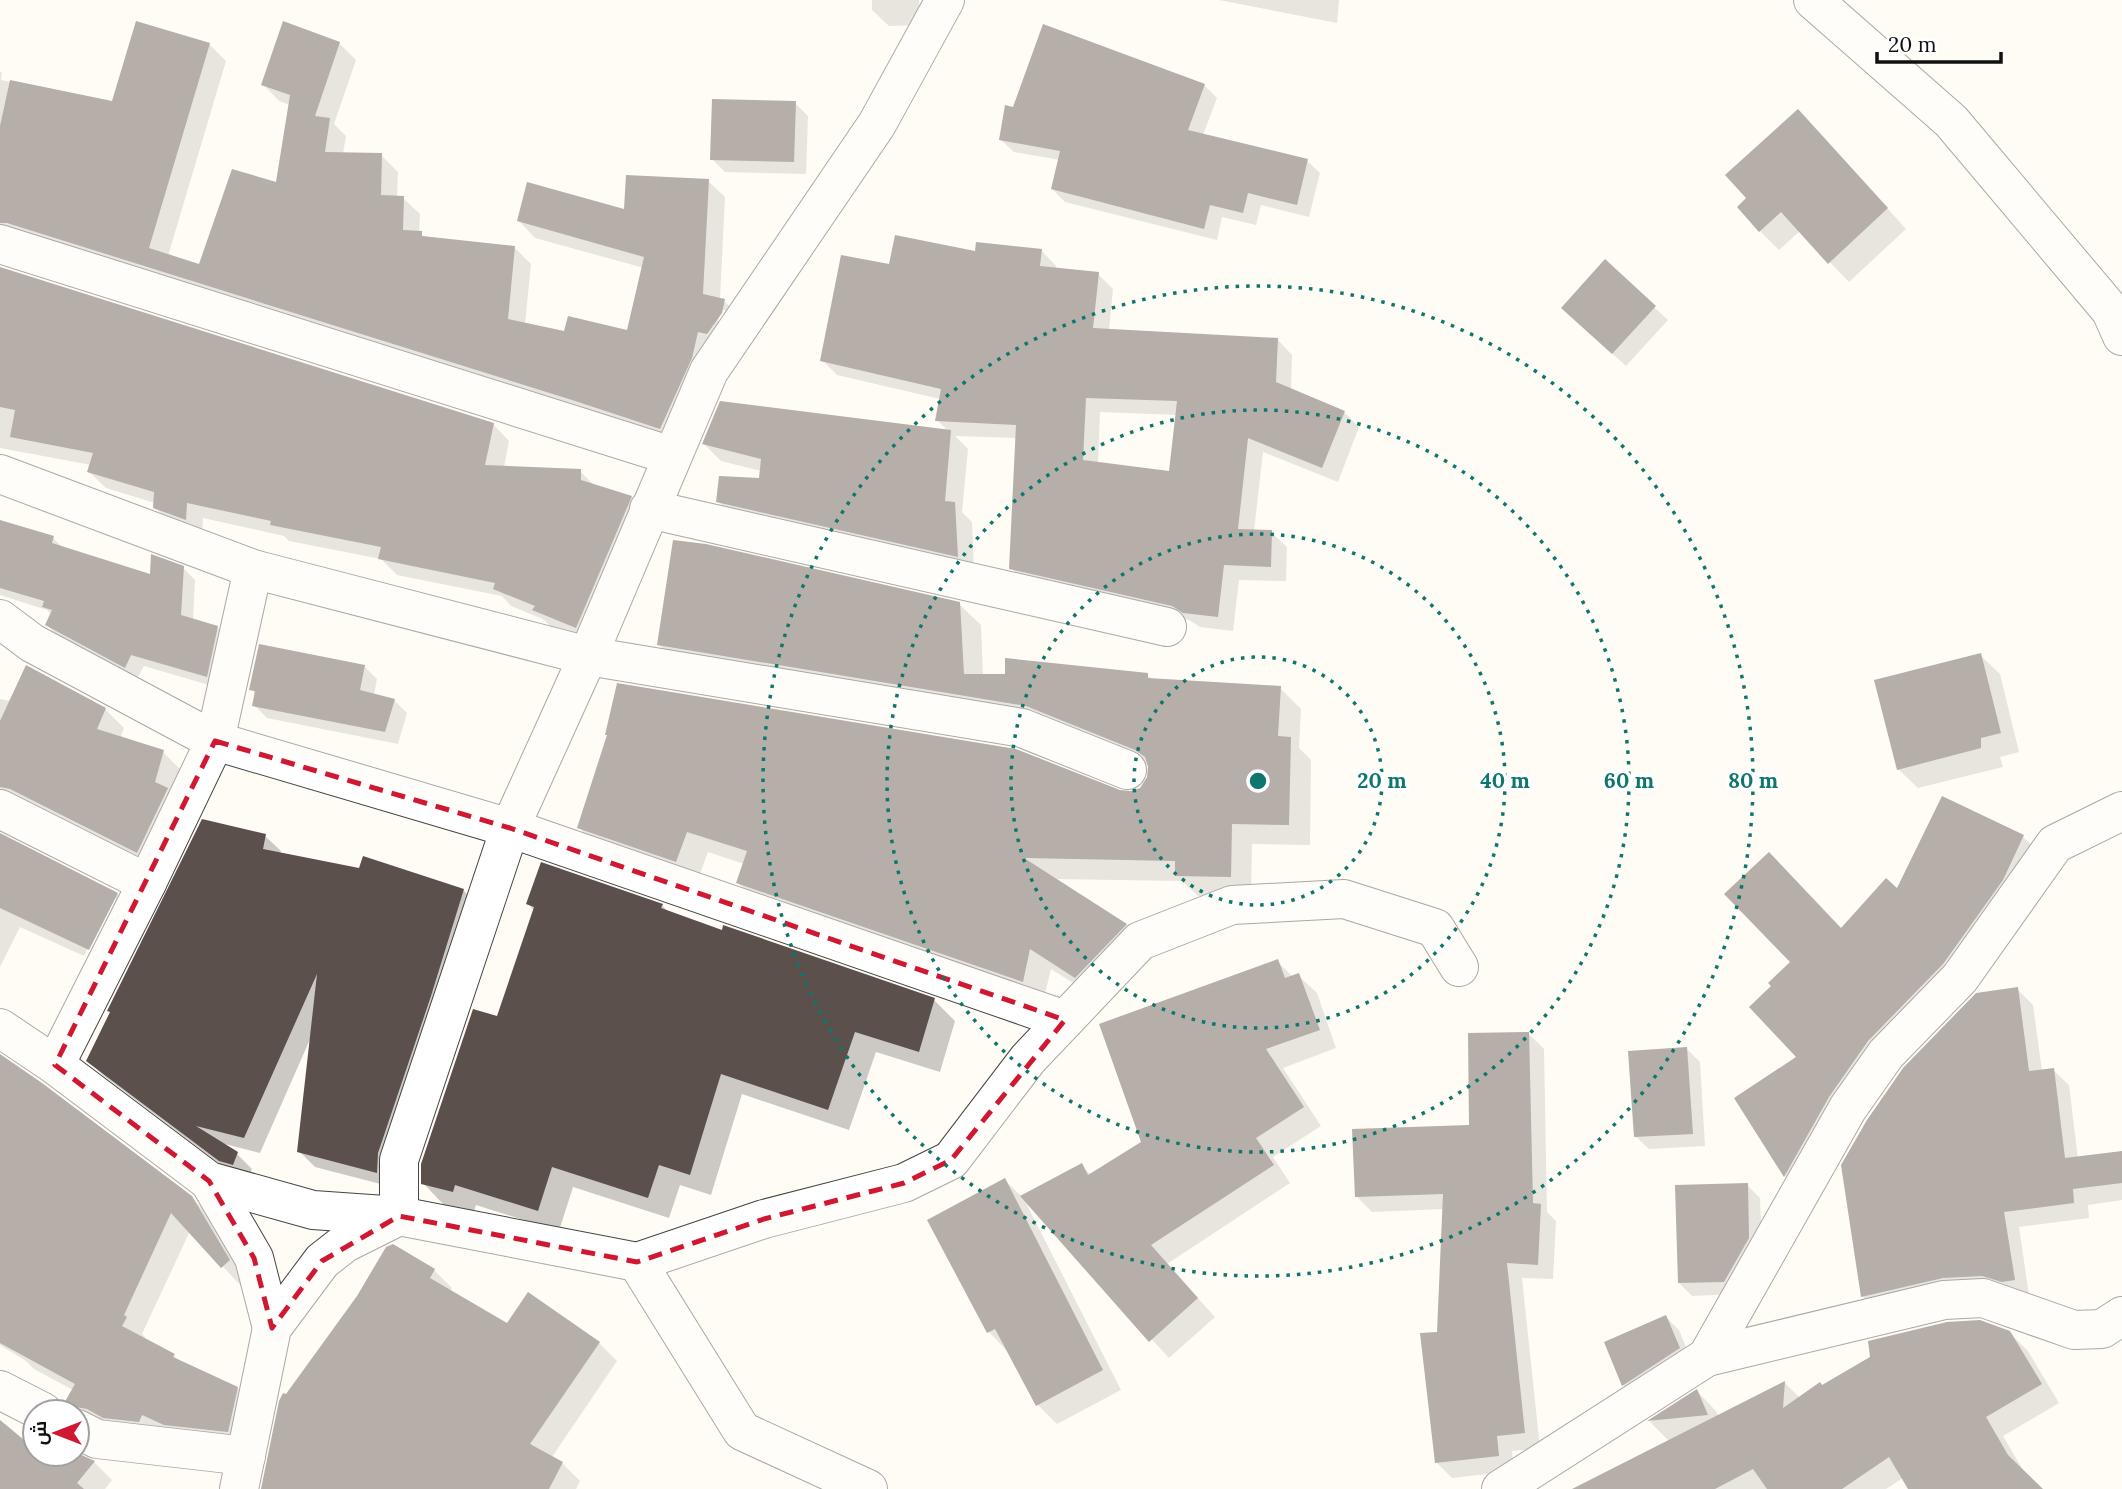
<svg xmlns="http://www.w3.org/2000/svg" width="2122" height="1489" font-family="Lora,Cairo,serif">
<rect width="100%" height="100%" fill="#fffcf5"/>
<g fill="#0003" fill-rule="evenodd">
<polygon points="872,0 919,0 920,25 889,26 872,10"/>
<polygon points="1219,0 1339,0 1337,23"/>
<path d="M339,43L356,60L334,124L346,136L343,154L381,155L398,172L397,197L403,198L420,214L419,233L426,238L515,248L531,264L525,324L566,333L629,332L644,268L535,238L519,221L626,211L708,181L725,197L720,299L724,301L741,317L677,445L0,247V71L2,73L1,80L113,103L209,44L226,61L168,256L200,266L278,184L290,105L279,101L263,84ZM721,310H725L722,322L718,321Z"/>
<polygon points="1204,85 1217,98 1203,135 1307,161 1320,173 1309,217 1261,205 1256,225 1222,217 1217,240 1065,202 1052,189 1060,160 1014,152 1001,140 1014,109"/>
<polygon points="795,103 808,116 806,174 725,172 712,159"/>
<polygon points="1817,130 1906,229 1849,282 1800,231 1779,250 1760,231"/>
<path d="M1041,250L1056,266V270L1098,274L1113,289L1109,331L1277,339L1292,355L1291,390L1344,412L1359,427L1338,482L1263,452L1254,531L1271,532L1287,547L1286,581L1239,580L1233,631L1200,627L1189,620L1027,583L1011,568L1017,438L955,436L968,449L962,512L972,522L974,573L735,519L718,501L760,480L761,471L721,461L704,444L948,431L937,420L940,399L837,375L822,360L891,266L976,254ZM1100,412L1177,415L1171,473L1098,463Z"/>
<polygon points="1605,262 1668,320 1626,366 1576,321"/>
<polygon points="0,269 493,424 509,441 504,467 580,471 595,486 631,497 648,514 593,644 551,627 543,619 511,606 502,596 397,575 381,559 289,541 284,536 203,518 202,536 172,524 155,508 155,503 106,488 89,472 91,465 0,448"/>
<polygon points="0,538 53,538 63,548 152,576 183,568 195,580 193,620 217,627 229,639 219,688 144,666 137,679 59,637 47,625 52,615 47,610 0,595"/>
<polygon points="959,604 981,625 983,676 1147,675 1153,680 1280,688 1301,709 1299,748 1311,760 1310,845 1252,844 1251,897 1198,896 1182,881 1053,879 1126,925 1147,946 1097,998 1051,969 1043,1002 760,904 738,883 744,864 708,852 697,882 601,849 579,828 609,737 1119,792 1131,793 1141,789 1149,778 1150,767 1049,727 680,666 659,645"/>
<polygon points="1980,655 2000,674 2019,752 2000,757 2003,767 1918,788 1898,769"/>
<polygon points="364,666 377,679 374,695 394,700 407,713 398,744 267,718 254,705 256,694 251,689"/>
<polygon points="0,699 11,701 105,709 124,728 121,736 163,752 182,771 156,871 0,818"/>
<polygon points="1943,798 2023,837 2039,852 1800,1190 1785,1176 1736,1099 1799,1058 1841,930 1898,891"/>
<polygon points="0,835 117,894 136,913 108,968 87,958 116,899 112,899 84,956 20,927 0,967"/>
<polygon points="265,836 281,851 280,854 463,890 478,905 392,1187 315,1167 299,1151 311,1037 260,1153 221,1143 237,1154 252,1169 248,1179 236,1176 104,1076 88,1061"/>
<polygon points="528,904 662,906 669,912 723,932 934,1000 955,1021 940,1072 876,1052 849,1130 742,1094 711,1195 680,1185 669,1218 573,1187 559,1231 476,1205 474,1212 444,1205 423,1183 498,1018 534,910"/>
<polygon points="1277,961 1293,977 1298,975 1317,993 1336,1048 1283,1068 1321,1126 1273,1157 1290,1183 1167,1264 1215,1317 1169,1358 1025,1201 1121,1390 1057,1424 1038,1405 1008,1352 989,1332 929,1221 1005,1180 1022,1197 1082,1166 1091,1175 1143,1143"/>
<polygon points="2017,989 2033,1005 2042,1071 2053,1070 2069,1085 2078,1159 2122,1153 2122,1200 2088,1205 2089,1218 2019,1227 2029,1295 1878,1312 1863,1297 1843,1165"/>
<polygon points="1529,1034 1544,1049 1547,1212 1556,1221 1553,1279 1522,1278 1540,1448 1512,1451 1514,1471 1452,1478 1436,1462 1438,1333 1444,1209 1372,1212 1356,1196 1471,1127"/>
<polygon points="1687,1049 1700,1062 1705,1146 1649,1149 1635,1136"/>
<polygon points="0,1066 191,1197 211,1217 248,1280 241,1286 190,1231 142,1334 145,1337 144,1340 174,1356 181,1363 237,1388 256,1408 247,1450 158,1440 77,1412 68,1412 66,1410 73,1390 34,1369 26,1361 0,1345"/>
<polygon points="1747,1185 1760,1198 1762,1251 1737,1294 1692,1296 1679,1283"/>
<polygon points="434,1270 452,1288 450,1292 507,1325 599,1343 617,1361 552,1457 562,1463 580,1481 576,1489 263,1489 286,1396"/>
<polygon points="1666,1317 1679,1330 1692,1362 1636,1397 1623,1385"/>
<polygon points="2009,1332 2028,1351 2059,1403 2003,1436 2026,1475 2041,1489 1910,1489 1903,1478 1886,1489 1576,1489 1670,1442 1650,1422 1697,1391 1716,1411 1719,1417 1785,1383 1800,1398 1823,1387"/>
<polygon points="0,1422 35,1451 35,1454 76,1454 94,1462 112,1480 105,1489 0,1489"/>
</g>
<g fill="#5b504c" fill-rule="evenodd">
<polygon points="136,21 210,43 149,248 199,264 232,169 276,182 290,95 261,85 283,21 340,42 315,116 330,118 325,152 382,153 381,195 404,196 403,230 422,231 422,236 515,246 508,319 564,331 568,316 627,330 644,257 517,221 527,182 624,209 626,175 709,179 703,294 725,299 722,313 707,334 698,332 692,358 660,429 572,400 7,223 0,223 0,126 10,80 112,101"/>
<polygon points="1043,24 1205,84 1188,130 1308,159 1297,205 1248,193 1243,213 1210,205 1204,229 1051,189 1060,151 999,140 1005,105 1013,107"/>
<polygon points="712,99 796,101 794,162 710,160"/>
<polygon points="1798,109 1888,208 1828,264 1781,212 1759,232 1737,207 1746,198 1725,175"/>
<path d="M895,235L975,251L976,242L1042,249L1040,266L1099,272L1093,328L1278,338L1276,382L1345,411L1322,468L1248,438L1238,529L1272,530L1271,567L1224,565L1218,617L1183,613L1172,606L1009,569L1016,425L935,421L941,389L820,361L841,255L889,264ZM1086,398L1177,401L1169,471L1083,460Z"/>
<polygon points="1605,259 1656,306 1612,354 1561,308"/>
<polygon points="0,267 494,423 485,465 581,469 581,480 632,496 576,628 532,610 535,606 493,589 495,583 378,559 381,547 270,525 271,521 187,503 186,520 153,508 154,492 87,472 93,453 10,437 15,410 0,407"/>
<polygon points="720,401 951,430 945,501 955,502 958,557 716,502 719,476 759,478 761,459 702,444"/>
<polygon points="0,520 54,536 52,543 150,574 151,554 184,566 181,615 218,626 207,677 131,655 125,668 45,625 52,610 42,607 44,601 0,588"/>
<polygon points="673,540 706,544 960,602 964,674 1005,674 1005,658 1148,673 1148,678 1281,686 1278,736 1291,737 1289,825 1232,824 1231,877 1175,876 1175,861 1024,858 1127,924 1075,978 1030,949 1023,982 736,883 747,851 687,832 676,862 577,828 607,735 605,735 617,683 1016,749 1120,790 1131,791 1140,788 1147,777 1148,766 1145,757 1135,750 1026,706 657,645"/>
<polygon points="259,644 365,665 360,690 395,699 385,732 252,706 255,691 249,690"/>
<polygon points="1981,653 2001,733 1981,738 1981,748 1897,770 1874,680"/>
<polygon points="26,665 106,708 97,729 164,750 155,782 168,788 137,853 10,789 0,787 0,721"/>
<polygon points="1942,796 2024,835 2003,880 1943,964 1868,1041 1829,1097 1784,1177 1734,1098 1796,1057 1749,1007 1771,986 1768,983 1790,962 1724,894 1769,852 1841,928 1886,878 1897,888"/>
<polygon points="202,819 266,834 263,849 359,868 363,856 464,889 431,996 378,1153 377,1173 297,1152 317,974 244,1138 196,1126 238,1152 233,1165 219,1161 86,1061 110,1012 107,1011"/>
<polygon points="0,833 118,893 89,950 0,908"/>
<polygon points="541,862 663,904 661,908 722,930 723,925 935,998 919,1052 855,1032 828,1110 721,1074 690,1175 659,1165 648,1198 552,1167 538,1211 455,1185 453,1192 421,1184 421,1164 473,1009 497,1016 534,907 526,904"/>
<polygon points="1278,959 1285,978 1299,973 1320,1030 1266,1049 1304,1107 1256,1138 1274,1165 1151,1245 1198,1298 1149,1342 1020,1196 1082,1163 1088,1175 1141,1142 1099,1024"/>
<polygon points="2018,987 2029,1071 2054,1068 2065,1158 2122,1151 2122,1183 2073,1189 2074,1203 2004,1212 2015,1280 2002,1282 1982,1276 1943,1278 1861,1297 1841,1165 1867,1120 1903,1068 1976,993"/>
<polygon points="1529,1032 1533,1203 1541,1204 1538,1265 1507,1263 1525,1433 1497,1436 1499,1456 1435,1463 1420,1333 1437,1332 1443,1194 1355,1197 1352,1129 1469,1125 1468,1033"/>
<polygon points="1687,1047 1693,1134 1634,1137 1628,1051"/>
<polygon points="0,1054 42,1083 192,1196 230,1260 221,1268 171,1213 124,1315 127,1317 122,1326 175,1354 173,1357 238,1387 228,1432 164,1425 142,1415 139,1422 103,1418 87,1409 76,1407 65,1411 63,1405 75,1384 0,1343"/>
<polygon points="1005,1178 1103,1370 1036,1406 995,1329 987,1333 927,1220"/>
<polygon points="1748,1183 1749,1238 1724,1282 1678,1283 1675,1185"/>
<polygon points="393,1244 435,1269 430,1278 507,1323 528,1292 600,1342 530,1444 563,1462 549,1489 261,1489 279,1401 283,1393 286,1394 357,1296 386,1247"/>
<polygon points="1666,1315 1680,1348 1622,1386 1604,1342"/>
<polygon points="1980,1320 2010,1331 2042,1384 1986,1417 2008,1455 2043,1489 1908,1489 1889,1457 1842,1489 1767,1489 1753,1469 1715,1489 1572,1489 1785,1381 1783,1408 1820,1382 1822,1385 1870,1357 1868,1341 1947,1322"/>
<polygon points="1697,1389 1708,1415 1647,1421"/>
<polygon points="0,1420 35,1449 35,1454 77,1453 95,1461 77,1483 84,1489 0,1489"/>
</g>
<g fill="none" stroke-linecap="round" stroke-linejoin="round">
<defs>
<g id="minor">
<polyline points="1813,0 1951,121 2111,311 2122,336"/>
<polyline points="0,244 672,456"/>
<polyline points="0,474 253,569 588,656 1022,728 1127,770"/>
<polyline points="649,509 1167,627"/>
<polyline points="0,619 32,643 215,741 510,828 1065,1020"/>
<polyline points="0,809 147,883"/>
<polyline points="0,1028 55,1065 209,1181 313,1210 399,1216 637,1262 764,1219 904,1183 951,1160 1028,1059 1140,941 1232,905 1344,899 1435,928 1459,967"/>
<polyline points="55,1065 147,883 215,741 253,569"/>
<polyline points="209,1181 254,1258 272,1328"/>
<polyline points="637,1262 742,1431 868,1489"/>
<polyline points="1707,1357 1848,1108 1886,1054 1960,978 2055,844 2122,811"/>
<polyline points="0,1390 43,1412"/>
<polyline points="77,1429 97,1439 246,1456"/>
<polyline points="239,1489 272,1328 322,1261 345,1243 399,1216 399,1160 510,828 588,656 709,371 877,124 945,0"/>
<polyline points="1501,1489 1707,1357 1944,1300 1983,1298 2074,1330 2102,1329 2122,1316"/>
</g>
</defs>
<use href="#minor" stroke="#444" stroke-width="40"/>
<use href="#minor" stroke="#fff" stroke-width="38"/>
</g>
<path d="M0 0H2122V1489H0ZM215,741L510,828L1065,1020L951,1160L904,1183L764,1219L637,1262L399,1216L322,1261L272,1328L254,1258L209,1181L55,1065Z" fill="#fffcf5" fill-opacity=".55" fill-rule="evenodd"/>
<path fill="none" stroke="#d11832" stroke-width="5" stroke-dasharray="14 9" stroke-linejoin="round" d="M215,741L510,828L1065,1020L951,1160L904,1183L764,1219L637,1262L399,1216L322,1261L272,1328L254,1258L209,1181L55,1065Z"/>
<g fill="none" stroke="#0f766e" stroke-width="3.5" stroke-dasharray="3.5 7">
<circle cx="1258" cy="781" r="124"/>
<circle cx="1258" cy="781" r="247"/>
<circle cx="1258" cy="781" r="371"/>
<circle cx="1258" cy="781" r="495"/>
</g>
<circle cx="1258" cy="781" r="10" fill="#0f766e" stroke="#fff" stroke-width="3.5"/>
<g font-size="21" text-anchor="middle" font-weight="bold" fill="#0f766e" stroke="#fff" stroke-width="7" stroke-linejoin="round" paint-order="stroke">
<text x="1382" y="788">20 m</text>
<text x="1505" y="788">40 m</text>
<text x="1629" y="788">60 m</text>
<text x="1753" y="788">80 m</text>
</g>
<g transform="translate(56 1433) rotate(270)"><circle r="33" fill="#ffffff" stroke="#a0a0a0" stroke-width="2"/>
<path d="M0-5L12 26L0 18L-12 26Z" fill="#d11832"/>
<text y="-10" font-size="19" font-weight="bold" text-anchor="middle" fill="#111111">ش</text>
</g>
<path d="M1877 52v10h124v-10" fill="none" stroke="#111111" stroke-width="3.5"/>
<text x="1888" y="52" font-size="21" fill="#111111" stroke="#ffffff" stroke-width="5" paint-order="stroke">20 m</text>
</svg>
